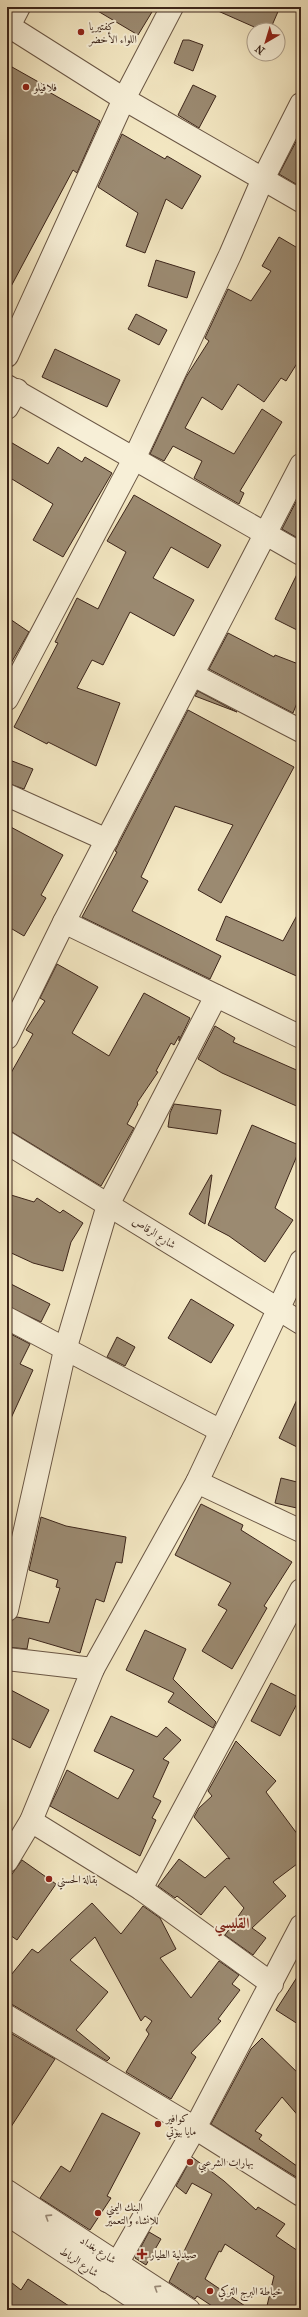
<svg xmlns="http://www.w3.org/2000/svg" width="308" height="2317" font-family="'IM FELL French Canon',Amiri,serif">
<rect width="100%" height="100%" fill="#f3e7c2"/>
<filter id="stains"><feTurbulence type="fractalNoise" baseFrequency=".005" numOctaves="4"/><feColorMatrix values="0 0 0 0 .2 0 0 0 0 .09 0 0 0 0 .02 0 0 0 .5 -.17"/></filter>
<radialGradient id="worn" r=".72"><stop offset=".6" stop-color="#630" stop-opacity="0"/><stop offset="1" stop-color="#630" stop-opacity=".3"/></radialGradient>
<g fill="#9b8a71" stroke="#3c251a">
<polygon points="91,7 155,7 138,35"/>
<polygon points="209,7 280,7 270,30 261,30"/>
<polygon points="183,40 189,40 203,45 193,71 174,63"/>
<polygon points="12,67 51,89 49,92 100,121 77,173 73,170 7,294 7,75"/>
<polygon points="193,85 216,96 199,128 178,115"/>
<polygon points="301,132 301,187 279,174"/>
<polygon points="122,134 165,159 167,156 201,176 182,209 166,199 145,253 126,246 138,213 98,187"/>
<polygon points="279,237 301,250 301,357 286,381 281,378 264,402 238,384 222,410 202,397 185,428 234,454 262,409 282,422 240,491 244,493 239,504 194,478 202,461 173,446 164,461 150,454 186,377 209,341 205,338 228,289 251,301 271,271 262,266"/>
<polygon points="156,260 195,272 187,298 148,286"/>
<polygon points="136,314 167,330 159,345 128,329"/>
<polygon points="55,349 120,380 107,407 42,377"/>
<polygon points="7,440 48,464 58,447 82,462 85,457 112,473 63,557 33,540 53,504 7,476"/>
<polygon points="301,492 301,540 282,529"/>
<polygon points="134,495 221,545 208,568 171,547 153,578 194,600 174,636 130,612 103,665 92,660 77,688 120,703 96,766 48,742 47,744 14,727 58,643 55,642 77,598 98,609 126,552 107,541"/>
<polygon points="301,566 301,621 297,630 275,619"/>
<polygon points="7,617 29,632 7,670"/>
<polygon points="228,633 274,657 275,655 301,665 301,693 293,713 209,669"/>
<polygon points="198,691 237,712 195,696"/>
<polygon points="188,710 294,767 221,903 198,890 233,825 175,806 141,877 148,881 132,911 221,956 210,979 82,917 117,852 115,851"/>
<polygon points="7,759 33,769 24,789 7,783"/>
<polygon points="7,825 63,855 41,895 46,898 24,936 7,926"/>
<polygon points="301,908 301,978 216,940 226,916 283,941"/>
<polygon points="57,964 98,987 72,1033 109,1056 144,993 190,1018 179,1041 179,1036 174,1045 171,1043 156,1071 158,1072 137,1103 138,1104 127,1124 134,1128 101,1186 7,1129 7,1080 33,1034 26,1030 45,1001 40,998"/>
<polygon points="215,1026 235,1038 233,1042 301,1072 301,1108 222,1073 198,1059"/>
<polygon points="174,1104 221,1110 217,1134 168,1127 170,1113"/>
<polygon points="252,1125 301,1146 275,1208 293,1220 265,1262 229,1236 208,1225"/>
<polygon points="211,1175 212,1175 205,1224 189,1214"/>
<polygon points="11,1195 34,1202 37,1198 60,1213 63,1210 83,1223 71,1242 63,1271 33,1263 7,1251 7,1207"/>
<polygon points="7,1282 50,1304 41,1322 7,1306"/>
<polygon points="191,1299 234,1325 211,1363 168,1338"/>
<polygon points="7,1332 30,1344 20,1364 33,1370 7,1427"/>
<polygon points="117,1337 135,1347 125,1366 107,1357"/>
<polygon points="301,1391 301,1449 279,1438"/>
<polygon points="281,1478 301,1483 301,1509 275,1503"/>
<polygon points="201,1504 243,1525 241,1530 292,1562 264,1606 267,1608 232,1669 202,1651 227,1610 218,1605 231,1583 175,1555"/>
<polygon points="41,1517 66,1526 126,1537 122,1563 116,1562 104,1602 96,1599 80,1653 29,1638 27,1649 7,1647 7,1622 17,1617 49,1623 60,1588 56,1587 58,1580 29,1570"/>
<polygon points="145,1630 186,1649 173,1679 216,1722 213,1728 168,1702 174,1693 126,1670"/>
<polygon points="271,1683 300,1698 280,1736 251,1721"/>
<polygon points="7,1688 49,1710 30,1748 7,1736"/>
<polygon points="111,1716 157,1737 166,1727 181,1740 163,1759 169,1762 153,1797 161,1801 152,1818 156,1820 140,1856 50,1806 67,1770 118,1799 134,1770 94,1751"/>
<polygon points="236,1741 276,1781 266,1792 301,1839 301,1861 273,1882 286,1896 252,1928 266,1938 253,1955 225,1935 244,1908 225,1886 201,1915 177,1896 175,1898 158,1886 179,1859 205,1878 227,1858 230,1859 194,1817 199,1808 212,1796 208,1791"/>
<polygon points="22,1860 56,1884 17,1940 7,1933 7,1881"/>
<polygon points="92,1903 121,1934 143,1906 160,1918 176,1949 160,1958 191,1998 219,1961 239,1975 232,1984 240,1990 218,2019 221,2021 191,2053 196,2057 171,2099 126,2072 149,2034 146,2030 152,2021 145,2016 141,2021 95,1937 70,1960 108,1992 76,2030 110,2058 107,2061 13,2005 7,2004 7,1980 32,1949 38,1953"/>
<polygon points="301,1971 301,2026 276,2010"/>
<polygon points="7,2031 55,2059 7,2133"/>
<polygon points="262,2038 301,2076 301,2119 282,2097 255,2131 262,2135 259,2139 301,2169 296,2177 211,2124 251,2049"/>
<polygon points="102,2113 140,2133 107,2196 111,2198 90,2230 40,2198 61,2166 70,2172"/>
<polygon points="192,2157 224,2181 256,2210 258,2207 285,2224 276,2236 301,2253 301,2310 266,2310 274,2276 225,2244 221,2252 219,2251 205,2279 251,2310 218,2310 197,2296 195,2299 169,2282 212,2194 192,2183 186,2194 176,2186"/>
<polygon points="149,2232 161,2239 146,2265 135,2258"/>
<polygon points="7,2279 21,2290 28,2279 75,2310 7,2310"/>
</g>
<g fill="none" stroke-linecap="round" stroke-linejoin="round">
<defs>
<g id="minor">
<polyline points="7,25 124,99 301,201"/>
<polyline points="7,30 19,7"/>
<polyline points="7,356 124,99 172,7"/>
<polyline points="7,386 301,554"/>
<polyline points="7,408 17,390"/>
<polyline points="193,675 301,731"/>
<polyline points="7,699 134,459 230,255 262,181 301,104"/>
<polyline points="7,795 107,840"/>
<polyline points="64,922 301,1037"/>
<polyline points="7,1038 64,922 301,465"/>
<polyline points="7,1143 301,1323"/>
<polyline points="7,1318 221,1431"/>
<polyline points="197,1482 301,1531"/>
<polyline points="7,1610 65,1350 108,1205 216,996"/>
<polyline points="7,1659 93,1669"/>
<polyline points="31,1821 141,1889 272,1984"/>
<polyline points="7,1861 31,1821 93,1669 197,1482 301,1261"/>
<polyline points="141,1889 301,1590"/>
<polyline points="7,2016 195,2128 301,2195"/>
<polyline points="7,2191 189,2310"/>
<polyline points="7,2214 152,2310"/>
<polyline points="107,2281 195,2128 301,1926"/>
</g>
</defs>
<use href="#minor" stroke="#6a5644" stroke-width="24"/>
<use href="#minor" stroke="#f7efd7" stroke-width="22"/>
</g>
<defs><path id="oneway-chevron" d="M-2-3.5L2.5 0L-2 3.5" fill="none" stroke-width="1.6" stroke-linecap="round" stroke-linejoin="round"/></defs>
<g stroke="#9a8a78">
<use href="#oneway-chevron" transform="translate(48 2217) rotate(-147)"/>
<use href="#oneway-chevron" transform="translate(157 2288) rotate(-147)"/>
</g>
<g fill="#8f2418" stroke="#f7efd7" stroke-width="1.5">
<circle cx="81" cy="32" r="4"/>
<circle cx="26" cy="87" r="4"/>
<circle cx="49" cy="1879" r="4"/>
<circle cx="158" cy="2124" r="4"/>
<circle cx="190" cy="2162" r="4"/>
<circle cx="98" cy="2213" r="4"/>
<path d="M140 2248h4v4h4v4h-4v4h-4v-4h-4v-4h4z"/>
<circle cx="210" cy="2291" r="4"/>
</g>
<g text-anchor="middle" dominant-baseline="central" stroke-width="4" stroke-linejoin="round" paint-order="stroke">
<g font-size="11" fill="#3c251a" stroke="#f7efd7" text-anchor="start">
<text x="89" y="26">كفتيريا<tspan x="89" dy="13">اللواء الأخضر</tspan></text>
<text x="34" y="87">فلافيلو</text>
<text x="57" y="1879">بقالة الحسني</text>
<text x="166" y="2118">كوافير<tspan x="166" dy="13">مايا بيوتي</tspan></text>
<text x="198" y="2162">بهارات الشرعبي</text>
<text x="106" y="2207">البنك اليمني<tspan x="106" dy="13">للانشاء والتعمير</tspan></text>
<text x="150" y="2254">صيدلية الطيار</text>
<text x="218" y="2291">خياطة البرج التركي</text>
</g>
<g font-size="11" fill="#3c251a" stroke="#f7efd7">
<text transform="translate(154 1233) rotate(32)">شارع الرقاص</text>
<text transform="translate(98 2250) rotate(33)">شارع بغداد</text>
<text transform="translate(79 2262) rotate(34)">شارع الرباط</text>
</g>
<g font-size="15" font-weight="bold" fill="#7a1f14" stroke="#f7efd7">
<text x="232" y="1923">القليسي</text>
</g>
</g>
<rect width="308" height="2317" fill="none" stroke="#f3e7c2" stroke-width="24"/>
<rect x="8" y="8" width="292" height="2301" fill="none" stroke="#3c251a" stroke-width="2"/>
<rect x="12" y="12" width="284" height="2293" fill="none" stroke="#3c251a"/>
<g transform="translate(266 42) rotate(218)"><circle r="19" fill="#f7efd7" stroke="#ac9e8b"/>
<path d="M0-3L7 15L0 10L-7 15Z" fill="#8f2418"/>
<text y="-6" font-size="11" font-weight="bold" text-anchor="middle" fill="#3c251a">N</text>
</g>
<rect width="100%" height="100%" filter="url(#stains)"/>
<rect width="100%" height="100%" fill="url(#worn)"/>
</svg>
